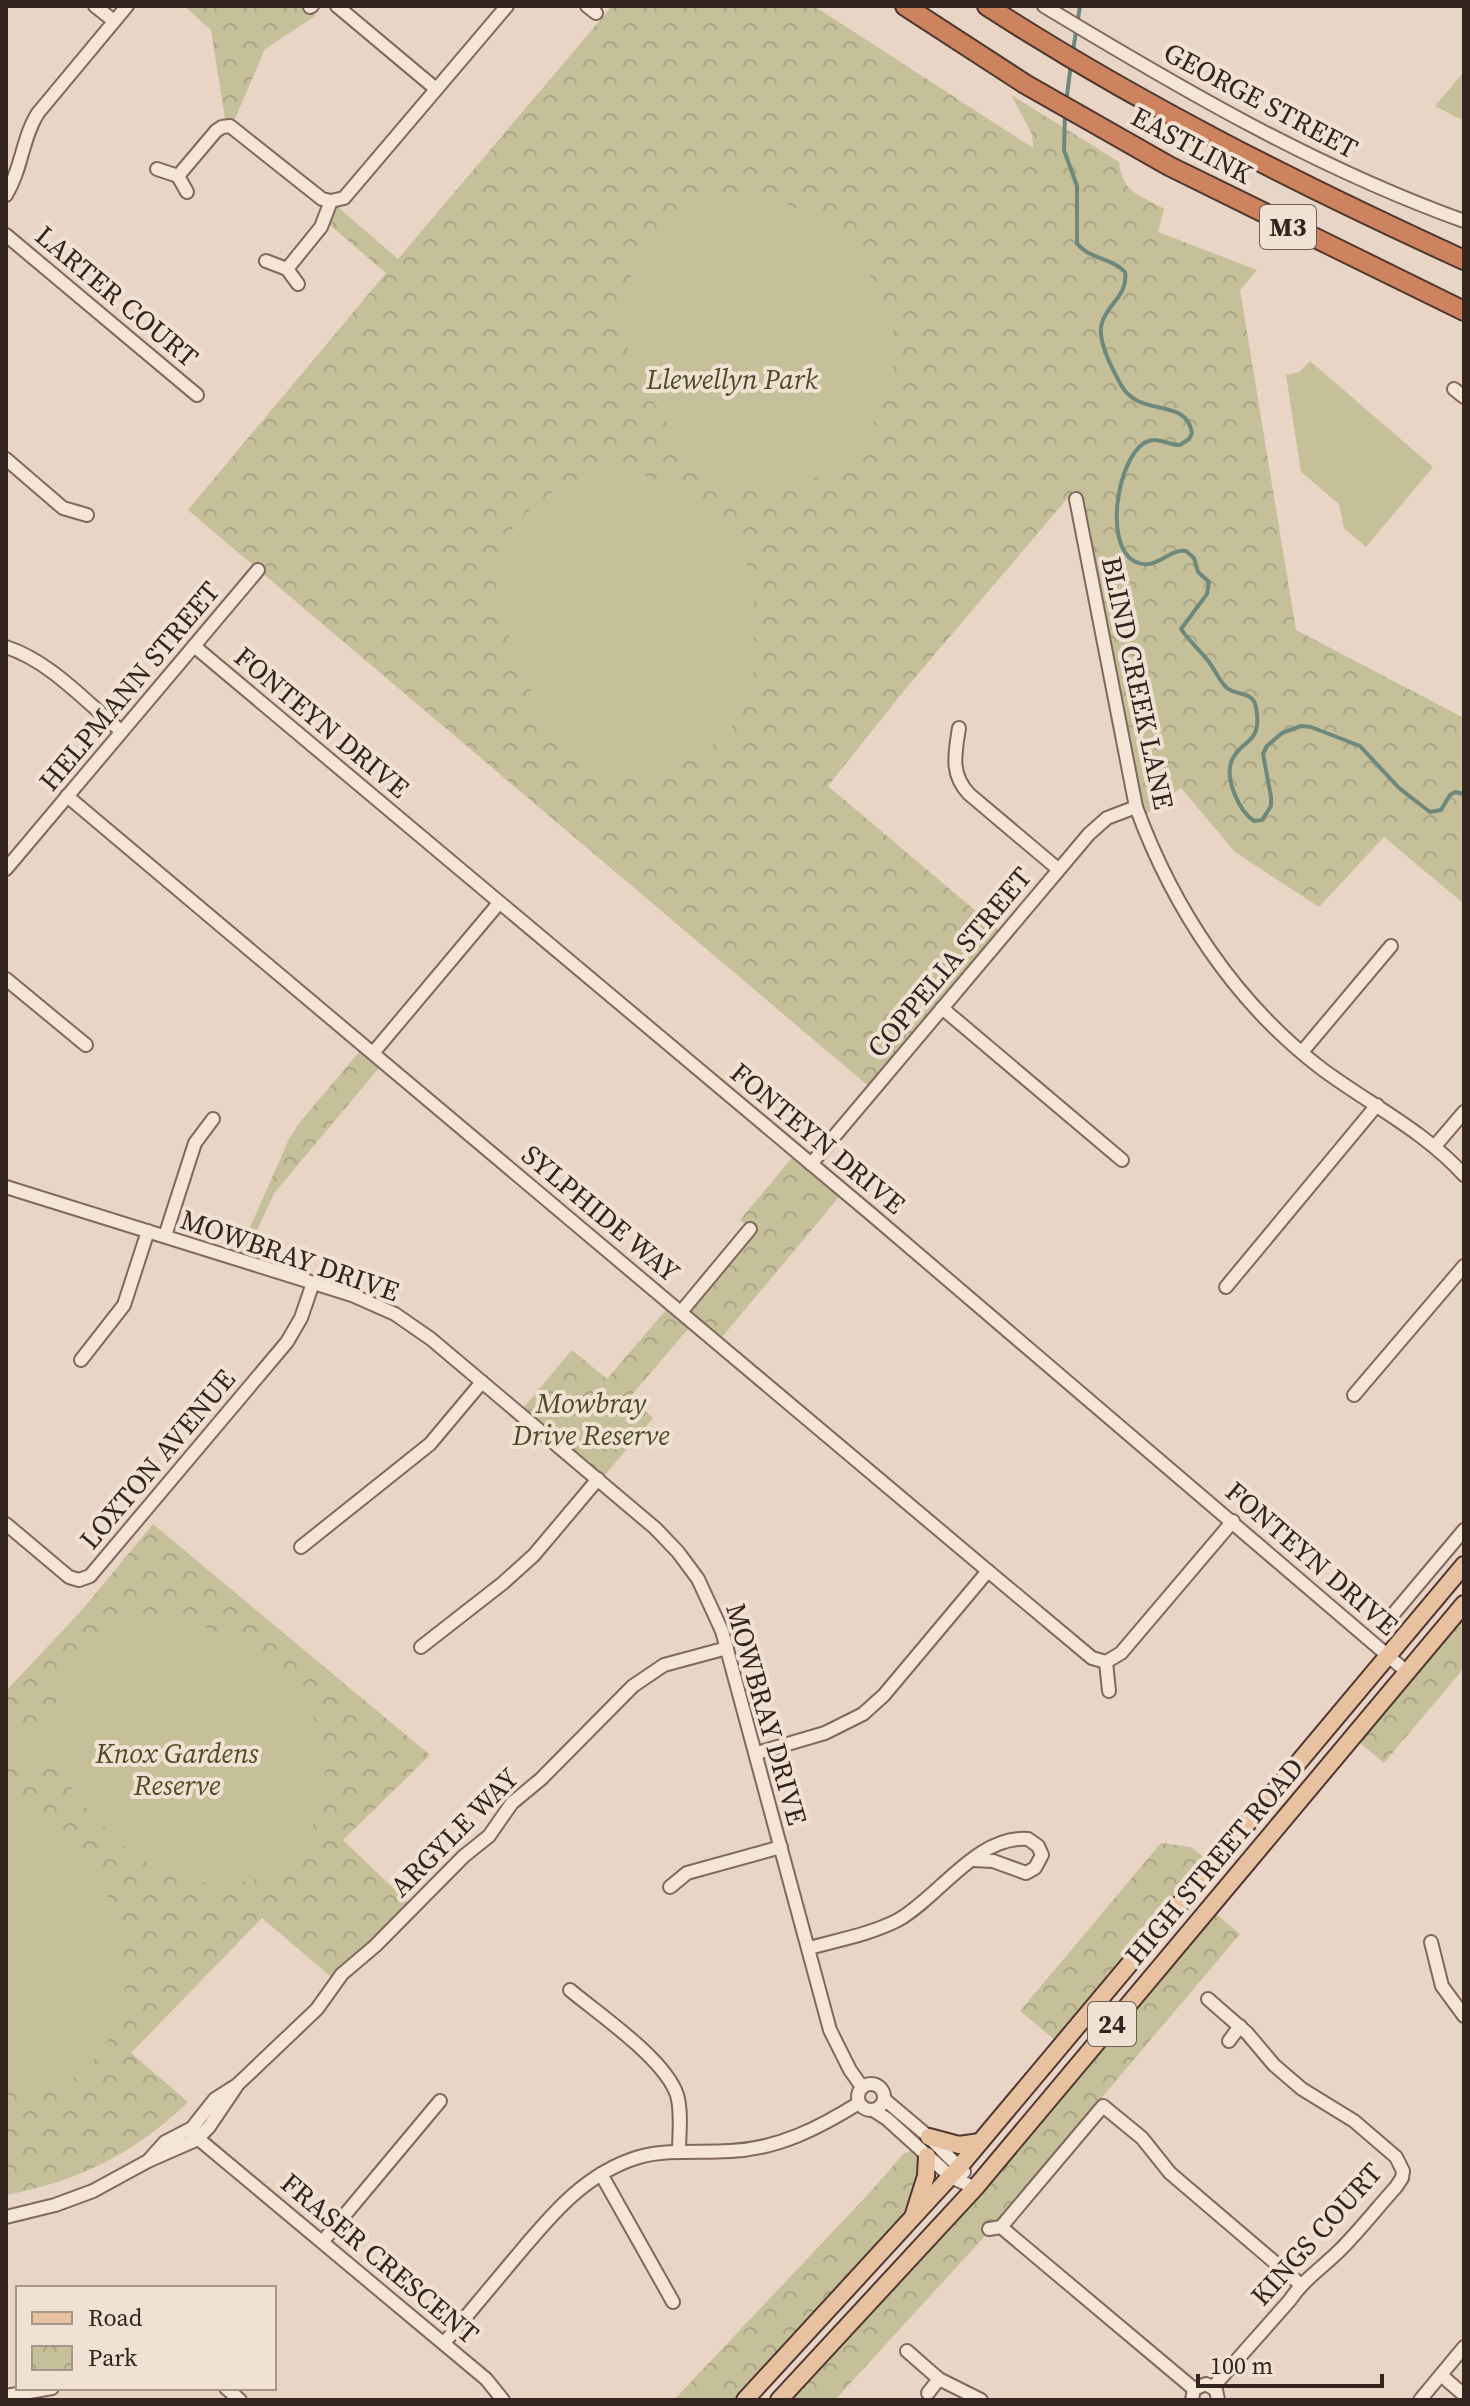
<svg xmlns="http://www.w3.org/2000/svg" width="1470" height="2406" font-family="'Source Serif 4',serif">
<defs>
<pattern id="park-crowns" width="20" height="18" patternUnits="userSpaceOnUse" patternTransform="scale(2)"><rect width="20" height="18" fill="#c5c09a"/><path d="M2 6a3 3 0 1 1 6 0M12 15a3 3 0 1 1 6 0" fill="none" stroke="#aaa584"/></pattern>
</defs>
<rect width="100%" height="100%" fill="#e8d5c5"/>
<g fill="url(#park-crowns)">
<polygon points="184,6 309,6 315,16 265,49 232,126 226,125 211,30"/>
<path d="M612,6H814L1033,148L1032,134L1011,95L1119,162C1123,194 1139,194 1164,209L1158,232L1257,270L1240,290L1296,630L1464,718V904L1384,837L1319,907L1235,852L1181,788L1140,819L1076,499L1072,493L907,687L828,786L1003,934L873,1090L188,510L386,273L325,221L331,201L398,259Z"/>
<polygon points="365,1045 384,1062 275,1192 242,1261 236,1259 289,1139 300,1122"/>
<polygon points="797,1152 844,1191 717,1343 693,1323 630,1397 653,1418 600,1481 519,1413 572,1350 607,1379 671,1304 680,1312 750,1228 740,1220"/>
<path d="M153,1524L430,1755L343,1840L413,1907L336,1981L262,1918L131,2053L188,2102C137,2152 77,2182 6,2195V1691L82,1610Z"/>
<polygon points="1464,1604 1464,1668 1384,1763 1353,1737"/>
<polygon points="1161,1843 1191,1847 1213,1865 1062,2046 1020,2011"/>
<polygon points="1209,1908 1240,1934 984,2237 835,2400 779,2400 863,2311"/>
<polygon points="919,2148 920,2200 745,2400 674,2400 873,2189 903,2154"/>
</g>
<g fill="#c5c09a">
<polygon points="1464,72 1464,121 1435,106"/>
<path d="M723,194C803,193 858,237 888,311C903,348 892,400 868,431C836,471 792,503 739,487C728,484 715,480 706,472C687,458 675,434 662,415C648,393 633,371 627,345C610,276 657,212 723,194Z"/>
<polygon points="1310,361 1433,467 1366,547 1344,528 1339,504 1301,472 1286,375 1299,372"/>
<path d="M603,471C657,470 689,491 723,530C734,543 744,554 749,571C757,593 754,620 754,643C754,668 755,692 741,713C710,761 660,780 605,768C589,764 569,757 557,744C543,731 534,696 526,678C515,652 501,620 497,592C488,530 549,483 603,471Z"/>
<path d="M150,1617C198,1616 240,1640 275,1670C313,1703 330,1737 323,1788C307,1905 188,1906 115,1838C91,1816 69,1792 58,1761L6,1769V1727L52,1720C61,1665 92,1624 150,1617Z"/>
<path d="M6,1798C83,1814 132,1921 124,1993C121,2019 110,2040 94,2060C73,2086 39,2096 6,2091Z"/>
</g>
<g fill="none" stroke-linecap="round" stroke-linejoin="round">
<g stroke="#6e897c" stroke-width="4">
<polyline points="1073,51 1080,6"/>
<polyline points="1066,103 1071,64"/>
<path d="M1065,111L1064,150L1077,186V243C1088,259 1113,258 1125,272C1129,296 1104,306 1101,327C1099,345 1113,370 1121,385C1140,419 1186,396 1192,433L1189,439L1180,445C1166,445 1157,435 1144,443C1117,461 1104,544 1134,561C1155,573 1168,548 1186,551L1194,558L1198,572L1209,582L1207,594L1181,629C1189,641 1201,651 1209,662C1215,670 1220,682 1227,688C1237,696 1253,691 1256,707C1263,745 1242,738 1232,760C1224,778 1239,811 1254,821L1262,820L1271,806V797L1263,754L1267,746L1282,733L1301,726L1311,727L1360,746L1399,788L1430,812L1441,810L1450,795L1455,792L1464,794"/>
</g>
<defs>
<g id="minor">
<polyline points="95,6 114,21"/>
<polyline points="337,6 436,89"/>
<polyline points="587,6 596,13"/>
<path d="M1044,6C1178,87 1316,168 1464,221"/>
<polyline points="310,7 312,6"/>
<polyline points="157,169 178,176 187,192"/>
<polyline points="178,176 216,131 222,127 230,126 322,199 331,201 344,198 507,6"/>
<path d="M6,195C22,169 22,138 38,113L127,6"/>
<polyline points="6,235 197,395"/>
<polyline points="266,261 287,269 298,284"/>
<polyline points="287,269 321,227 331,201"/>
<polyline points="1454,389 1464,397"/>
<polyline points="6,459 63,508 87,515"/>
<path d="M1076,499L1136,807C1173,908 1235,1003 1322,1069C1369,1104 1423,1130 1464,1175"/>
<polyline points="194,646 871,1214 1407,1672"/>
<path d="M6,647C50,661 86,702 121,731"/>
<path d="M959,728C955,754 950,774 969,794L1058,869"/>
<polyline points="67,796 988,1571 1092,1658 1106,1662"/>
<polyline points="6,869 258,570"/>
<polyline points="6,979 86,1045"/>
<polyline points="942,1008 1122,1160"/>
<polyline points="1302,1052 1391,946"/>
<polyline points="373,1053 499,903"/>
<polyline points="1435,1146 1464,1112"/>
<polyline points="811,1164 1089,834 1107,818 1136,807"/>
<polyline points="6,1187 352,1295 395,1314 431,1339 655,1528 678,1552 698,1579 722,1631 830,2030 850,2070 862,2087"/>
<polyline points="165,1236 195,1143 213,1119"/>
<polyline points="1226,1287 1377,1105"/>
<polyline points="681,1312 750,1229"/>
<polyline points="81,1360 124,1305 148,1231"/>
<polyline points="1354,1395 1464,1266"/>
<polyline points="6,1524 69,1577 79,1580 90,1576 287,1342 301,1318 313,1283"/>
<polyline points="301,1547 430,1444 482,1382"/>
<polyline points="1395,1612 1464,1530"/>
<polyline points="421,1647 503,1583 534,1555 598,1479"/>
<polyline points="1109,1691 1106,1662 1121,1653 1233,1521"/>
<polyline points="757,1753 825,1733 863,1714 884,1695 988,1571"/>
<polyline points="670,1887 687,1873 781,1847"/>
<polyline points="1431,1942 1442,1986 1464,2016"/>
<path d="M809,1948C838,1940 871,1934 898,1920C939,1897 977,1835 1028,1839L1038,1846L1042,1855L1035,1868L1026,1873L993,1861L974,1860"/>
<path d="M570,1990C600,2015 665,2059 677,2095C682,2112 679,2134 679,2152"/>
<path d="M1208,1999L1247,2033L1274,2065L1302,2089L1354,2121L1396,2157L1403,2171L1402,2178L1396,2187C1377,2208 1360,2230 1340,2250C1323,2267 1303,2280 1290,2300L1213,2387"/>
<polyline points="1229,2041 1240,2026"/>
<circle cx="871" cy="2097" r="13"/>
<polyline points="884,2099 929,2137 964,2172"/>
<polyline points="873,2110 887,2119 951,2177 975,2188"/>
<polyline points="189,2131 486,2379 503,2400"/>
<polyline points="148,2161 165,2142 192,2128 215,2099 237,2085 317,2009 342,1974 375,1946 464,1856 489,1836 512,1803 541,1779 633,1686 664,1665 727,1648"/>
<polyline points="601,2174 673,2302"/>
<polyline points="6,2217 55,2205 93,2191 148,2161 196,2140 209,2127 236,2087"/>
<polyline points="1001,2227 1103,2106 1142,2138 1170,2173 1300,2284"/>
<polyline points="989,2229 1001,2227 1194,2389"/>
<polyline points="323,2241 440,2101"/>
<path d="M444,2343C466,2317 488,2290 510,2264C547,2220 582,2174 639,2157C668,2149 700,2153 730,2151C778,2149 819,2128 859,2103"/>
<polyline points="907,2351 939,2379 981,2400"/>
<polyline points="1441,2375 1464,2395"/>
<polyline points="226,2388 240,2400"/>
<polyline points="928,2393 939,2379"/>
<polyline points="6,2396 52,2388"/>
<polyline points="1192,2400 1194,2389 1206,2384 1216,2390 1218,2400"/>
<polyline points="1420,2400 1464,2347"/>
</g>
<g id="major">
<polyline points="929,2137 959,2145 980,2142"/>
<polyline points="914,2214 926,2176 927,2156"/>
<polyline points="745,2400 960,2166 1464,1565"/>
<polyline points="779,2400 975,2188 1464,1604"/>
</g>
<g id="highway">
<polyline points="905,6 1025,84 1169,166 1464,311"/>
<path d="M987,6C1139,104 1300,185 1464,260"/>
</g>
</defs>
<use href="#minor" stroke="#81685d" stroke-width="16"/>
<use href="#major" stroke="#4f3831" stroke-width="20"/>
<use href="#highway" stroke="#4f3831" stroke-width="22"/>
<use href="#minor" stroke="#f4e5d7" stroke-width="12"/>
<use href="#major" stroke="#e8c1a0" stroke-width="16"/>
<use href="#highway" stroke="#ce835f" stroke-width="18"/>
</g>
<g text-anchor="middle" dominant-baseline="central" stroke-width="8" stroke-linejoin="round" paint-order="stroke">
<g fill="#f1e1d3" stroke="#6c5d55" stroke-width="2">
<rect x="1260" y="205" width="56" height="44" rx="6"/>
<rect x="1088" y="2002" width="48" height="44" rx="6"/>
</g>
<g font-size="26" font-weight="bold" fill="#33241f">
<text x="1288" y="227">M3</text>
<text x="1112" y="2024">24</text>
</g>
<g font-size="28" fill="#33241f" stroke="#f1e1d3">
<text transform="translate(1261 100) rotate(28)">GEORGE STREET</text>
<text transform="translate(1192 145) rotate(28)">EASTLINK</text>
<text transform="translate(117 296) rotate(40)">LARTER COURT</text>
<text transform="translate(1138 683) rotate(78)">BLIND CREEK LANE</text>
<text transform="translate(129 686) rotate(-50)">HELPMANN STREET</text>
<text transform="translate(322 722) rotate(40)">FONTEYN DRIVE</text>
<text transform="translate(949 962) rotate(-50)">COPPELIA STREET</text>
<text transform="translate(818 1138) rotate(40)">FONTEYN DRIVE</text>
<text transform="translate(601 1213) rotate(40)">SYLPHIDE WAY</text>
<text transform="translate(290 1255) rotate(19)">MOWBRAY DRIVE</text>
<text transform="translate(157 1459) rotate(-50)">LOXTON AVENUE</text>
<text transform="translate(1312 1558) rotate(41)">FONTEYN DRIVE</text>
<text transform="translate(767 1714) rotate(74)">MOWBRAY DRIVE</text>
<text transform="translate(454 1832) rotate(-45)">ARGYLE WAY</text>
<text transform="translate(1214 1861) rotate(-50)">HIGH STREET ROAD</text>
<text transform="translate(1316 2234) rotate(-48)">KINGS COURT</text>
<text transform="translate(380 2258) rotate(40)">FRASER CRESCENT</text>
</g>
<g font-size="28" font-style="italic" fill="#4c4d28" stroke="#f1e1d3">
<text x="732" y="379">Llewellyn Park</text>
<text x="591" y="1403">Mowbray<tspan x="591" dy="32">Drive Reserve</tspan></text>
<text x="177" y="1753">Knox Gardens<tspan x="177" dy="32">Reserve</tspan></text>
</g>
</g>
<rect width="1470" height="2406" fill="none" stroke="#33241f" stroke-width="16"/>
<rect x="16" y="2286" width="260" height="104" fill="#f1e1d3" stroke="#a5958b" stroke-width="2"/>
<rect x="32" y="2312" width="40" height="12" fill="#e8c1a0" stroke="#a5958b" stroke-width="2"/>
<text x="88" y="2326" font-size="24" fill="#33241f">Road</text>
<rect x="32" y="2346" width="40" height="24" fill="url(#park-crowns)" stroke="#a5958b" stroke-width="2"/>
<text x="88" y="2366" font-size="24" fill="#33241f">Park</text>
<path d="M1198 2374v12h184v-12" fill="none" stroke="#33241f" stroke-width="4"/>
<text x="1210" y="2374" font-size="24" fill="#33241f" stroke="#f1e1d3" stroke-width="6" paint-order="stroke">100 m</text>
</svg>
